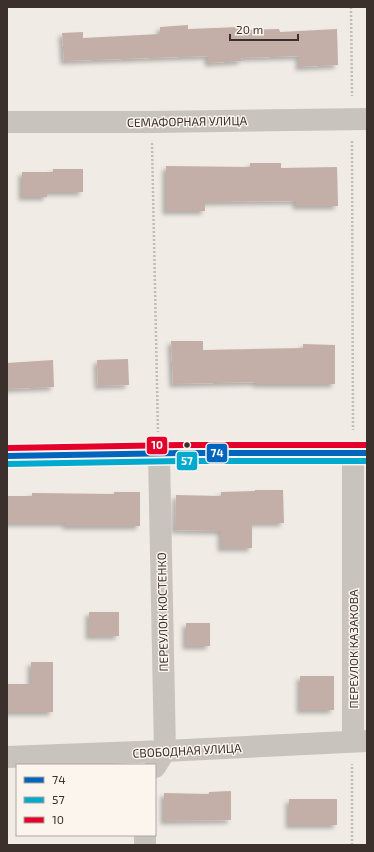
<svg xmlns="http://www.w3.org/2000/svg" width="374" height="852" font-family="'Exo 2',sans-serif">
<defs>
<filter id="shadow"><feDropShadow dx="-3.5" dy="3.5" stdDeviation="2" flood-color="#0004"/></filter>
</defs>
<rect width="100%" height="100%" fill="#f0ebe5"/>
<g fill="#c3afa7" filter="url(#shadow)">
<polygon points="188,25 188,29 240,27 240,30 279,29 280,32 337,29 338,65 299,67 299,56 241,58 242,61 208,63 208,56 64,61 62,33 83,32 83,38 160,34 160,27"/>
<polygon points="250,163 281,163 281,168 337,167 338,206 296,206 296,201 205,202 205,211 166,211 166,166 250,167"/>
<polygon points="53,169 83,169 83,192 47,192 47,197 22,197 22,172 53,172"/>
<polygon points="171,341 203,341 203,350 303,348 303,344 335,345 335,384 256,384 256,382 173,384"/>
<polygon points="128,359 129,385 98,386 97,360"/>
<polygon points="53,360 54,387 7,389 7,363"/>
<polygon points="255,490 283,490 284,523 252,523 252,548 221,548 221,531 175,530 176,495 221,496 221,492 255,491"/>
<polygon points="114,492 140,492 140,526 66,526 66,523 7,523 7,496 32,496 32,493 114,494"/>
<rect x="89" y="612" width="30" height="24"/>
<rect x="186" y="623" width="24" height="23"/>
<polygon points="31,662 53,662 53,712 7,712 7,684 31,684"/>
<rect x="300" y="676" width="34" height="34"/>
<polygon points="231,791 231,820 164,821 164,793 209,794 209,792"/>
<rect x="289" y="799" width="48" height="26"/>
</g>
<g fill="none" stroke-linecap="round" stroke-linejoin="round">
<g stroke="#c2bbb6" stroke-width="2.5" stroke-dasharray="2 2" stroke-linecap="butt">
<polyline points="351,7 352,96"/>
<polyline points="352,141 353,430"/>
<polyline points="152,143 158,432"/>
<polyline points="352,845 352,764"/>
</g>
<g stroke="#c9c3be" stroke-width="22">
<polyline points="7,122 151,122 367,119"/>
<polyline points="353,741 353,453"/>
<polyline points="7,757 165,751 367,741"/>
<polyline points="155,767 165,751 159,455"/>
<polyline points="145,845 145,835"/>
</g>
<polyline stroke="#b8b1ad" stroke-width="22" points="7,456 181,453 367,453"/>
<defs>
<polyline id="bus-1" points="7,456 181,453 367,453"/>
<polyline id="bus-2" points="7,464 181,461 367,461"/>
<polyline id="bus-3" points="7,448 181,445 367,445"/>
</defs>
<use href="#bus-1" stroke="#fbf5ee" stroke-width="9"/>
<use href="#bus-2" stroke="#fbf5ee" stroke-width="9"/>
<use href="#bus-3" stroke="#fbf5ee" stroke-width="9"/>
<use href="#bus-1" stroke="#0065bd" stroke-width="6"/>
<use href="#bus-2" stroke="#00a9ce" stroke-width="6"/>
<use href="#bus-3" stroke="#e4002b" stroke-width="6"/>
</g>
<circle fill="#3b302b" stroke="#fbf5ee" stroke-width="1.5" cx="187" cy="445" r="3.5"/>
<g text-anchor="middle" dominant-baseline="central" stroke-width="3" stroke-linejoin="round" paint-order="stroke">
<g font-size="12" fill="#3b302b" stroke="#fbf5ee">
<text transform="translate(187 121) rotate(-1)">СЕМАФОРНАЯ УЛИЦА</text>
<text transform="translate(162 612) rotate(-91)">ПЕРЕУЛОК КОСТЕНКО</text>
<text transform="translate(353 649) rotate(-90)">ПЕРЕУЛОК КАЗАКОВА</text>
<text transform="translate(187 750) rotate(-3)">СВОБОДНАЯ УЛИЦА</text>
</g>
</g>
<g stroke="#fbf5ee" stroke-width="1.5">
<rect x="146" y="436" width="22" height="19" rx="4" fill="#e4002b"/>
<rect x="206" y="443" width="22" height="20" rx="4" fill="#0065bd"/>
<rect x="176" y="451" width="22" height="20" rx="4" fill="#00a9ce"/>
</g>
<g font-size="11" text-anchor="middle" font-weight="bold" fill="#fff">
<text x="157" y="449">10</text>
<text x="217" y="457">74</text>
<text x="187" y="465">57</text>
</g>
<rect width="374" height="852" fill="none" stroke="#3b302b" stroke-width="16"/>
<rect x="16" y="764" width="140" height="72" fill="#fbf5ee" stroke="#aea6a0"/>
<rect x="24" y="777" width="20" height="6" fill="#0065bd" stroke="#aea6a0"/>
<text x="52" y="784" font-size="12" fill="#3b302b">74</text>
<rect x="24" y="797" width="20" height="6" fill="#00a9ce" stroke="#aea6a0"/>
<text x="52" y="804" font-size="12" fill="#3b302b">57</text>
<rect x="24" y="817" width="20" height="6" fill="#e4002b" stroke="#aea6a0"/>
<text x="52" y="824" font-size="12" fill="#3b302b">10</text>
<path d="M230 34v6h68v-6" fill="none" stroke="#3b302b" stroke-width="2"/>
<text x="236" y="34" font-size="12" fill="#3b302b" stroke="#fbf5ee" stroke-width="3" paint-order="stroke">20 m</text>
</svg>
